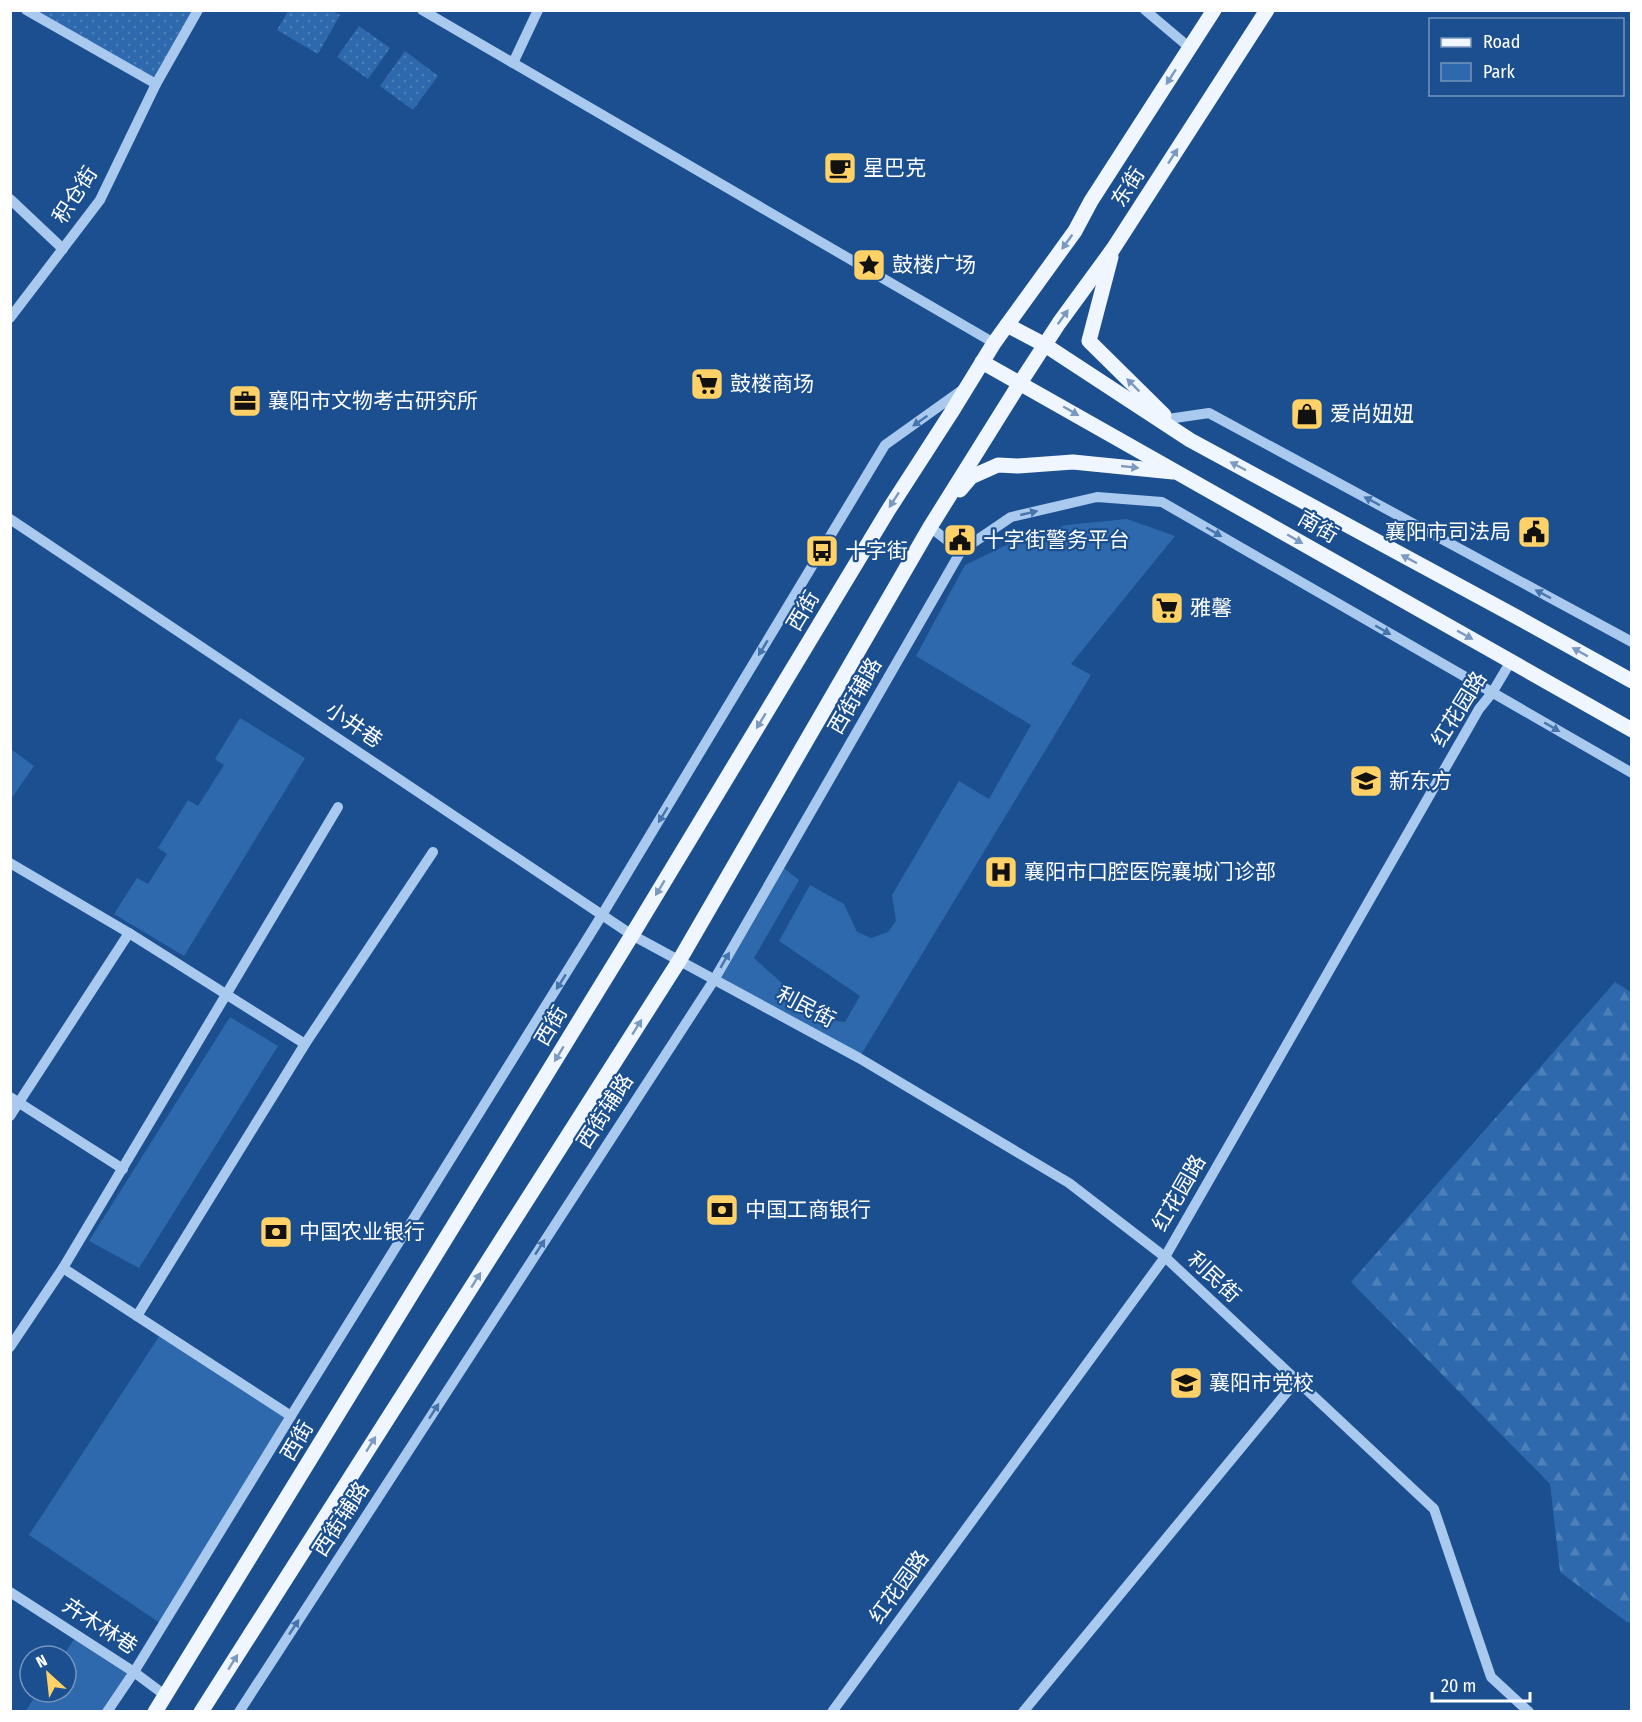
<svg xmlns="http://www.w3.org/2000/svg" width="1642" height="1722" font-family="'Fira Sans Condensed','Noto Sans SC',sans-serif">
<defs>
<pattern id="grass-dots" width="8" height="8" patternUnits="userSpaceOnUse" patternTransform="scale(1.5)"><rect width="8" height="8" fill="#2e69ad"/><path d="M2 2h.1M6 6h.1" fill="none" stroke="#4d80b9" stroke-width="1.8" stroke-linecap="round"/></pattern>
<pattern id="forest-firs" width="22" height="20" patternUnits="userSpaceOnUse" patternTransform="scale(1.5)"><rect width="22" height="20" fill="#2e69ad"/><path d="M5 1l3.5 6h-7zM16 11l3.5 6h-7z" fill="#4d80b9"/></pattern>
</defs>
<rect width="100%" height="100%" fill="#1b4f8f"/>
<g fill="url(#grass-dots)">
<polygon points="26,11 198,11 156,84"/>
<polygon points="288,11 332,11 340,15 318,54 277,30"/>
<polygon points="359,26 390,48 368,79 337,57"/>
<polygon points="405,51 438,76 413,110 380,86"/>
</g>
<polygon fill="url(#forest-firs)" points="1615,982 1632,993 1632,1619 1628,1623 1560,1572 1550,1484 1351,1282"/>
<g fill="#2e69ad">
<polygon points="1127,519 1175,536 1071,664 1091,675 859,1058 714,980 780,865 799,880 754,958 822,1019 845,1022 860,996 779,941 810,885 844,904 857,932 871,938 888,932 896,921 892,895 959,781 989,799 1031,725 916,656 965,565 1025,536 1067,525"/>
<polygon points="240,718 305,758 184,956 114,914 137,878 148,884 167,854 158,848 188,800 198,806 224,765 215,759"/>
<polygon points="11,749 34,766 11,799"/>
<polygon points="230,1017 278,1046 139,1268 89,1241"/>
<polygon points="162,1332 291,1416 163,1625 29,1535"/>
<polygon points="77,1635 134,1672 107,1711 25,1712 38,1692 66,1692 66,1656 63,1656"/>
</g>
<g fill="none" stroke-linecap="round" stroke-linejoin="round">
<g stroke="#a9c9ee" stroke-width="10">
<polyline points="26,10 156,84 198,10"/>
<polyline points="422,10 994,343"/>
<polyline points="1145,10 1190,48"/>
<polyline points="513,63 538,10"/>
<polyline points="10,199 63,249"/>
<polyline points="10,318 100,200 156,84"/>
<polyline points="1168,419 1209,413 1632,642"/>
<polyline points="10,519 632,935 859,1058 1069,1183 1165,1257 1434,1509 1491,1677 1529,1712"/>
<polyline points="961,551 1011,517 1097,497 1162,502 1632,773"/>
<polyline points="10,863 129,933"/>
<polyline points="305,1044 433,852"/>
<polyline points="10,1097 123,1169"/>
<polyline points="10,1116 129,933 305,1044 137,1316"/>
<polyline points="10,1347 63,1268"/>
<polyline points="291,1416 63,1268 338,807"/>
<polyline points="10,1592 134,1672 166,1696"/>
<polyline points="107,1712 134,1672 291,1416 602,915 885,445 962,390"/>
<polyline points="239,1712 714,980 961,551 930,527"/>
<polyline points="832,1712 1165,1257 1479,709 1492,693 1511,661"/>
<polyline points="1023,1712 1296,1381"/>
</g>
<g stroke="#f0f6ff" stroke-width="15">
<polyline points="1111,257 1089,341 1164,415"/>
<polyline points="1007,325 1045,345 1190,440 1524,621 1632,681"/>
<polyline points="982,362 1632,730"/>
<polyline points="960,490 971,477 998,465 1018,466 1073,462 1173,472"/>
<polyline points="155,1712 632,935 889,509 951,413 994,343 1075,231 1091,201 1214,10"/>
<polyline points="201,1712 679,961 930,527 1020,383 1059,323 1113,249 1267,10"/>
</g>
</g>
<defs><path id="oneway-solid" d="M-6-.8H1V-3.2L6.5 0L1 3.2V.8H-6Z" transform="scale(1.5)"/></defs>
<g fill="#7b9ac1">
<use href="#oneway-solid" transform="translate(1171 77) rotate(123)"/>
<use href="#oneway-solid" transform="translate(1173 156) rotate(-57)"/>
<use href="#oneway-solid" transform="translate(1067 242) rotate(126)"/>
<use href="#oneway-solid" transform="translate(1063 317) rotate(-54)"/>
<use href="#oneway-solid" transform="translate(1133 385) rotate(-135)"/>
<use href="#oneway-solid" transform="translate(1071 411) rotate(30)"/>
<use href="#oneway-solid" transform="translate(1238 466) rotate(-152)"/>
<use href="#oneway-solid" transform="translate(1130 467) rotate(6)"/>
<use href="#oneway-solid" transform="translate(894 500) rotate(123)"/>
<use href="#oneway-solid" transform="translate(1295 539) rotate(30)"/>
<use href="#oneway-solid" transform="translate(1409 559) rotate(-152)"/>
<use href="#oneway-solid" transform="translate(1465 635) rotate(29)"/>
<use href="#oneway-solid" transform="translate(1580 652) rotate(-151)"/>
<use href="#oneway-solid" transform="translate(761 721) rotate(121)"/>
<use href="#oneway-solid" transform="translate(660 888) rotate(121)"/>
<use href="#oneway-solid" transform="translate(637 1027) rotate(-58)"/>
<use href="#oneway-solid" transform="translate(559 1054) rotate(121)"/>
<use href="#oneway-solid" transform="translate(476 1280) rotate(-58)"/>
<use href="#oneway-solid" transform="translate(371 1444) rotate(-58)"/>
<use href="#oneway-solid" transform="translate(233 1662) rotate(-58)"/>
</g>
<g fill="#4674ac">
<use href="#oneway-solid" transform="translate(920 421) rotate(145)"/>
<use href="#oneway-solid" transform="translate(1372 501) rotate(-152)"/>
<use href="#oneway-solid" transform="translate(1029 513) rotate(-13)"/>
<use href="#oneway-solid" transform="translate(1214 532) rotate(30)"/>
<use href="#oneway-solid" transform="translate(1543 594) rotate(-152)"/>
<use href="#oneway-solid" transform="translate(1383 630) rotate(30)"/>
<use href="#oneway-solid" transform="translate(763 648) rotate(121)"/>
<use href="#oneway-solid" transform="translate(1552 727) rotate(30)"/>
<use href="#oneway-solid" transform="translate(663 815) rotate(121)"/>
<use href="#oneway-solid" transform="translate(725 960) rotate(-60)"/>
<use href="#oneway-solid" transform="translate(561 982) rotate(122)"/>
<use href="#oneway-solid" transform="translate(540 1247) rotate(-57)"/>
<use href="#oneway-solid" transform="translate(434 1411) rotate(-57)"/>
<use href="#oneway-solid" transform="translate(294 1627) rotate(-57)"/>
</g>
<defs>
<symbol id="cafe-square" viewBox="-11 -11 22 22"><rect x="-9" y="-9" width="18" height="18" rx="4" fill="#ffd166" stroke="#1b4f8f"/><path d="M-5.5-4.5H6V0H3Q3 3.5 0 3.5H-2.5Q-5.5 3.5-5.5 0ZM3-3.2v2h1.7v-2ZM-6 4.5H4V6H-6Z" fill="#111"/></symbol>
<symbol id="sight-square" viewBox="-11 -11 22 22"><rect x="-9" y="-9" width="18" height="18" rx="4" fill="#ffd166" stroke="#1b4f8f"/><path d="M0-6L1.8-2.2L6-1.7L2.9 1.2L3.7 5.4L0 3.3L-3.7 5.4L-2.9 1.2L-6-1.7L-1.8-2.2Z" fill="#111"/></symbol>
<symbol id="supermarket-square" viewBox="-11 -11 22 22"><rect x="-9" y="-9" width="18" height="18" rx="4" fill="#ffd166" stroke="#1b4f8f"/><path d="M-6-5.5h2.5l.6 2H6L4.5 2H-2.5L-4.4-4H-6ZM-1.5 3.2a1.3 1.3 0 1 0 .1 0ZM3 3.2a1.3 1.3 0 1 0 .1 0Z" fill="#111"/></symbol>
<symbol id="office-square" viewBox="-11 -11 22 22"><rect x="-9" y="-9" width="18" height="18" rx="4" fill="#ffd166" stroke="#1b4f8f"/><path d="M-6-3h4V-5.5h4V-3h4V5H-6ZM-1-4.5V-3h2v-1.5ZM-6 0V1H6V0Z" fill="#111"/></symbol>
<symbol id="shop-square" viewBox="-11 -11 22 22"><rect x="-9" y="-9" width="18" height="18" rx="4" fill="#ffd166" stroke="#1b4f8f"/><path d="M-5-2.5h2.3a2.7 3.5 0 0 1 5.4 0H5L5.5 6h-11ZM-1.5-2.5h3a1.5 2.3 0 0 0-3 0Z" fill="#111"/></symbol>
<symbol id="civic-square" viewBox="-11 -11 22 22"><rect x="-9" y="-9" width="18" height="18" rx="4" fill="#ffd166" stroke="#1b4f8f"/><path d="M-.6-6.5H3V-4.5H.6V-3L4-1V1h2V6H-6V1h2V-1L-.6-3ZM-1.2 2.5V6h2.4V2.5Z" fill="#111"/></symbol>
<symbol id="bus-square" viewBox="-11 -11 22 22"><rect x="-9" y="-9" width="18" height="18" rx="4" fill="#ffd166" stroke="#1b4f8f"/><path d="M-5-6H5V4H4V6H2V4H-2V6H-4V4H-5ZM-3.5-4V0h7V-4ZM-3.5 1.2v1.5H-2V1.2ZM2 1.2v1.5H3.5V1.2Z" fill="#111"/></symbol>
<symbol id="school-square" viewBox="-11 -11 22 22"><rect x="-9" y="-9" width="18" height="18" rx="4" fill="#ffd166" stroke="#1b4f8f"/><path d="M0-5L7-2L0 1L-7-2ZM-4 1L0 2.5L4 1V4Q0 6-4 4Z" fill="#111"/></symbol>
<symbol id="hospital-square" viewBox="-11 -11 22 22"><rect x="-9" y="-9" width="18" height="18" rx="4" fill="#ffd166" stroke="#1b4f8f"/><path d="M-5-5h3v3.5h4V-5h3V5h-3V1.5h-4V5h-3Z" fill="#111"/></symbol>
<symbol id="bank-square" viewBox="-11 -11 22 22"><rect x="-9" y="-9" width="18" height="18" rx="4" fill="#ffd166" stroke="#1b4f8f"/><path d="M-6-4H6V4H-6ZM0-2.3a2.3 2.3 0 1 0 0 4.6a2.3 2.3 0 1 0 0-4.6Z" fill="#111"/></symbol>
<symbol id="university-square" viewBox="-11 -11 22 22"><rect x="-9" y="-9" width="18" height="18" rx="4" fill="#ffd166" stroke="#1b4f8f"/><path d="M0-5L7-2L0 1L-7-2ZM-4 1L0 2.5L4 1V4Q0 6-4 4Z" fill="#111"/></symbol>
</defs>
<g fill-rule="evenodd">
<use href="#cafe-square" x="821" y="149" width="38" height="38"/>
<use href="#sight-square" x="850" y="246" width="38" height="38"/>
<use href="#supermarket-square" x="688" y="365" width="38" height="38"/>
<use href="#office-square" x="226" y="382" width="38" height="38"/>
<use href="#shop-square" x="1288" y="395" width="38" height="38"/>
<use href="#civic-square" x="1515" y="513" width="38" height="38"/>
<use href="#civic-square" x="941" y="521" width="38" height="38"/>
<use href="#bus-square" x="803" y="532" width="38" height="38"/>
<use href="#supermarket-square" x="1148" y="589" width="38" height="38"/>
<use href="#school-square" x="1347" y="762" width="38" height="38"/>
<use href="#hospital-square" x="982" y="853" width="38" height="38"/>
<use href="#bank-square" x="703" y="1191" width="38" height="38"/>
<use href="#bank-square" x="257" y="1213" width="38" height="38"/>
<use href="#university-square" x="1167" y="1364" width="38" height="38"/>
</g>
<g text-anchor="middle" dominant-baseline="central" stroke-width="4.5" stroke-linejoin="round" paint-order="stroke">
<g font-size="21" fill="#fff" stroke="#1b4f8f" text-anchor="start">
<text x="863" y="168">星巴克</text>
<text x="892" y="265">鼓楼广场</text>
<text x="730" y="384">鼓楼商场</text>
<text x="268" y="401">襄阳市文物考古研究所</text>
<text x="1330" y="414">爱尚妞妞</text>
<text x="1511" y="532" text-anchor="end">襄阳市司法局</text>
<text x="983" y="540">十字街警务平台</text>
<text x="845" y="551">十字街</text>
<text x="1190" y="608">雅馨</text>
<text x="1389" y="781">新东方</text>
<text x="1024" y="872">襄阳市口腔医院襄城门诊部</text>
<text x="745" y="1210">中国工商银行</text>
<text x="299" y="1232">中国农业银行</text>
<text x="1209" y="1383">襄阳市党校</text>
</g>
<g font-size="21" fill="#fff" stroke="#1b4f8f">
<text transform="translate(1128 187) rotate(-57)">东街</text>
<text transform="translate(75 195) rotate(-57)">积仓街</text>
<text transform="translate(1318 527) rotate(30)">南街</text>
<text transform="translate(803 611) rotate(-59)">西街</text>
<text transform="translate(855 696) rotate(-60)">西街辅路</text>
<text transform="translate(1459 709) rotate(-58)">红花园路</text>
<text transform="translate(354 725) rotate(34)">小井巷</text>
<text transform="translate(806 1007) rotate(28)">利民街</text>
<text transform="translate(551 1026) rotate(-59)">西街</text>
<text transform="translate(605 1111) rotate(-57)">西街辅路</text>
<text transform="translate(1179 1193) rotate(-60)">红花园路</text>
<text transform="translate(1214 1277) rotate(43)">利民街</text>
<text transform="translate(297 1441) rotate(-59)">西街</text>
<text transform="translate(341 1519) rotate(-57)">西街辅路</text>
<text transform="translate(899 1587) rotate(-54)">红花园路</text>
<text transform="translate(100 1626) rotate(33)">卉木林巷</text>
</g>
</g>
<rect width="1642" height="1722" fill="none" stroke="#ffffff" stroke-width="24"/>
<rect x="1429" y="18" width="195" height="78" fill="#1b4f8f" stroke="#7695bc" stroke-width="1.5"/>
<rect x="1441" y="38" width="30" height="9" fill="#f0f6ff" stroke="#7695bc" stroke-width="1.5"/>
<text x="1483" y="48" font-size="18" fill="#ffffff">Road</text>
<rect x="1441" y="63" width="30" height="18" fill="#2e69ad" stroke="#7695bc" stroke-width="1.5"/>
<text x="1483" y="78" font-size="18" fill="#ffffff">Park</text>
<g transform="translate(48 1674) rotate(333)"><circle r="28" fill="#1b4f8f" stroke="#7695bc" stroke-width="1.5"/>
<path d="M0-4.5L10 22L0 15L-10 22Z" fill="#ffd166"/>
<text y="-9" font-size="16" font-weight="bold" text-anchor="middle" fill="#ffffff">N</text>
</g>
<path d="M1432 1692v9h98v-9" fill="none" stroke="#ffffff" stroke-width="3"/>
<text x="1441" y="1692" font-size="18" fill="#ffffff" stroke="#1b4f8f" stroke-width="4.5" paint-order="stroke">20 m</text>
</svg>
